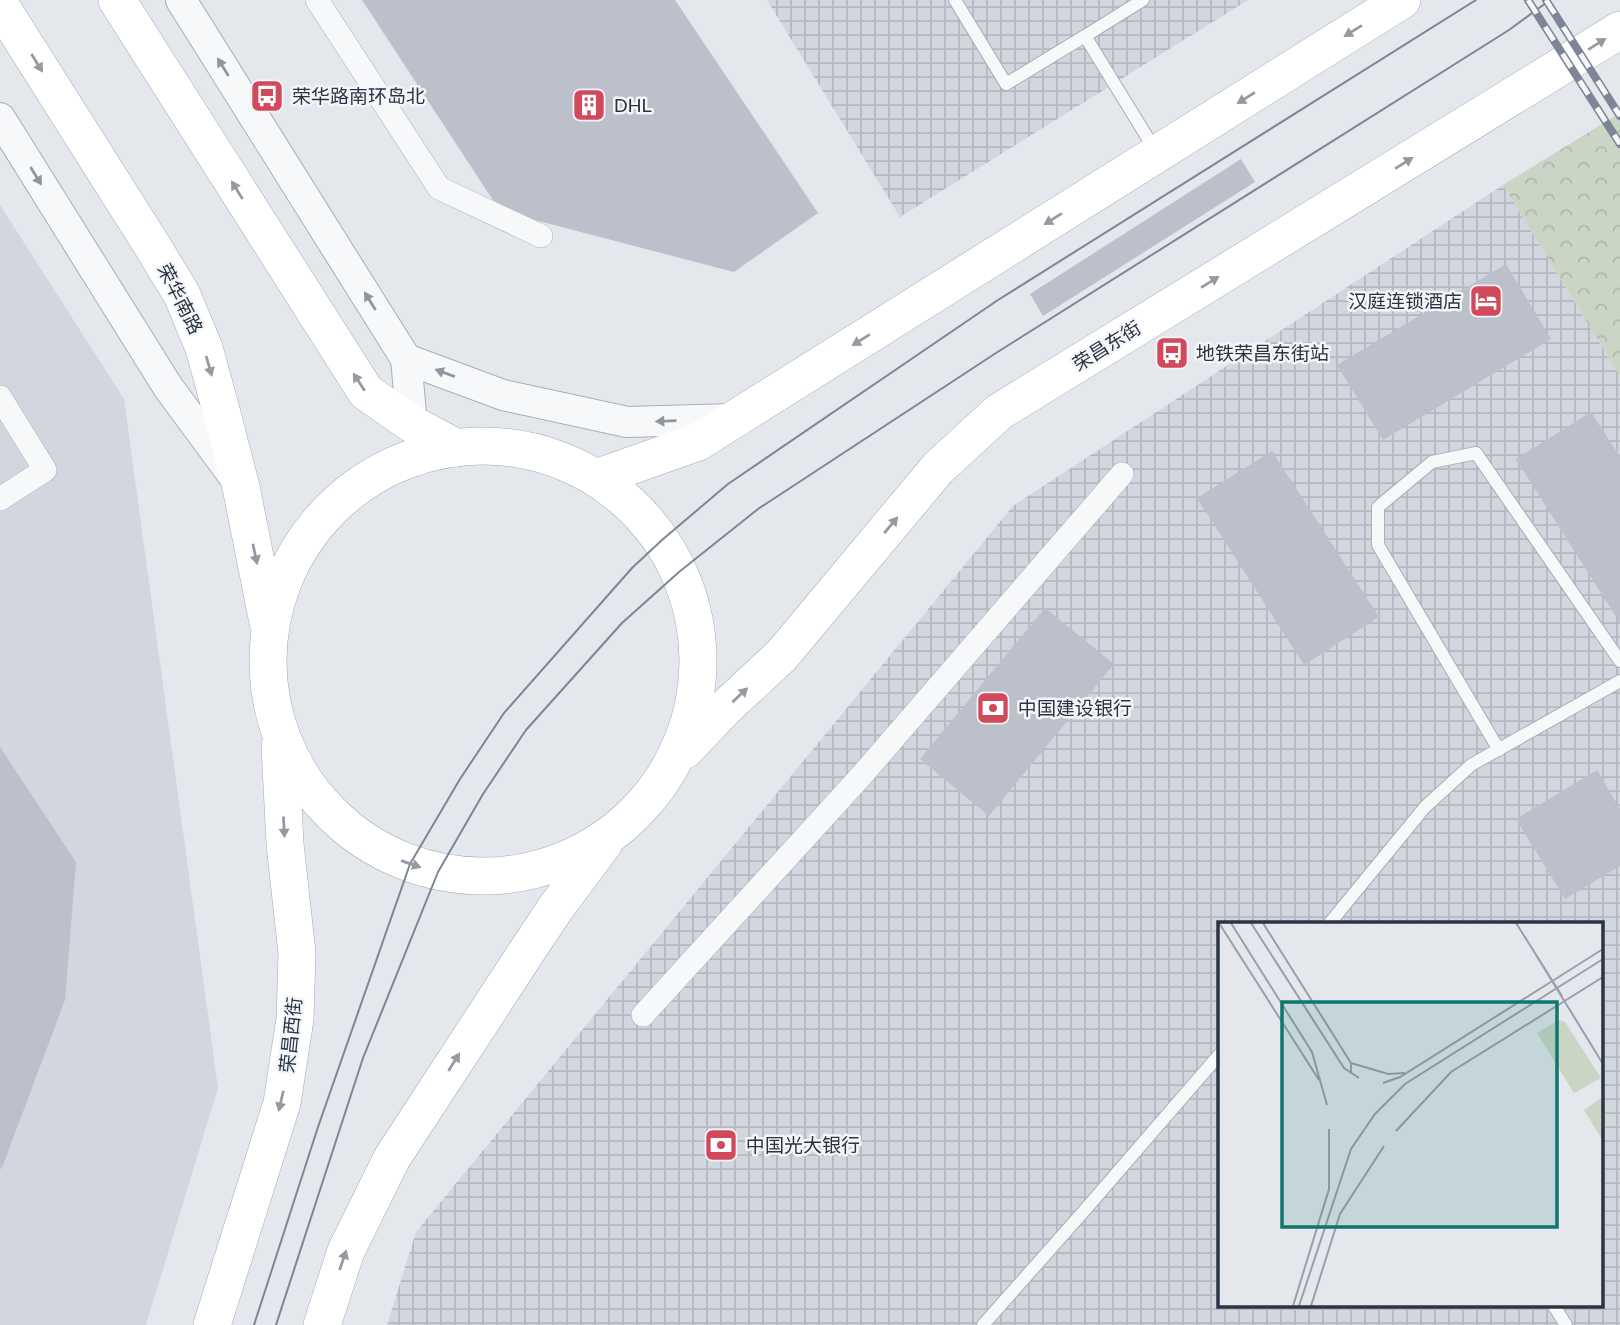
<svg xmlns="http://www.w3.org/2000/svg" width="1620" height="1325" font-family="Helvetica,'Noto Sans SC',sans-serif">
<defs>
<pattern id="industrial-grid" width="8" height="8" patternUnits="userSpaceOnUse" patternTransform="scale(1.75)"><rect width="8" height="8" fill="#d2d6de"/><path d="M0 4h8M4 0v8" fill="none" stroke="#b4b8c0"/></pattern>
<pattern id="forest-crowns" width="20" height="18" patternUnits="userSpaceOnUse" patternTransform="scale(1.75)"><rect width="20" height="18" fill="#c9d6c5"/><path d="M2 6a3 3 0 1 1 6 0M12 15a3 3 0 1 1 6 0" fill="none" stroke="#adb8ab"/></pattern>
</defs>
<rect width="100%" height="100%" fill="#e4e7ec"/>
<polygon fill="#d2d6de" points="0,205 124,399 218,1088 146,1325 0,1325"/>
<g fill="url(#industrial-grid)" fill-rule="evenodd">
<polygon points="767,0 1248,0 900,217"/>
<path d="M1503,185L1620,376V1325H387L416,1232L1013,506ZM1219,924H1601V1306H1219Z"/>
</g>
<polygon fill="url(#forest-crowns)" points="1620,113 1620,376 1503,185"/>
<g fill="#bbc0ca">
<polygon points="362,0 675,0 818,213 734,272 500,211"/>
<polygon points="1241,159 1255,182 1043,316 1030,294"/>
<polygon points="1506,264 1551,339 1383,440 1337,365"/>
<polygon points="1591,412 1620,457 1620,623 1516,459"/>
<polygon points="1272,451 1379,617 1304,665 1197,498"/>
<polygon points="1045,608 1114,664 989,816 920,759"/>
<polygon points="0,747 76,862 65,1000 3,1165 0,1170"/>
<polygon points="1597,770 1620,809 1620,866 1565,899 1516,819"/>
</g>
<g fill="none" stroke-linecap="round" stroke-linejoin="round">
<defs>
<g id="service">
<polyline points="955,0 1006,84 1085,36 1155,150"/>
<polyline points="1085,36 1143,0"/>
<polyline points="1499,750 1378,545 1378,507 1432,462 1476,453 1620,661"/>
<polyline points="1329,924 1425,807 1471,765 1620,681"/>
<polyline points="1554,1306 1566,1325"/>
<polyline points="983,1325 1084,1211 1219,1055"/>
</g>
<g id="minor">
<polyline points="317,0 439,188 541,236"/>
<polyline points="0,397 45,470 0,499"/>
<polyline points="643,1015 862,775 1122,474"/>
</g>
<g id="tertiary">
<polyline points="181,0 406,359 412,424"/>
<polyline points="0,118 168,387 235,478"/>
<polyline points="406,359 503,395 627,422 734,419"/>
</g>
<g id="primary">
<polyline points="117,0 366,392 412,424 457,448"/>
<polyline points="0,5 153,247 182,295 204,348 221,410 241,487 268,622"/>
<circle cx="483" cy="661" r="215"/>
<polyline points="596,478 698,442 1402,0"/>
<polyline points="685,750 724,709 782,655 938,468 999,412 1620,30"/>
<polyline points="212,1325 282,1103 295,1019 297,953 285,844 280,746"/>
<polyline points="322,1325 346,1251 392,1158 529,948 555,909 604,843"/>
</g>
</defs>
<use href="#service" stroke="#a9aeb7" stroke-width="14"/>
<use href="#minor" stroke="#a9aeb7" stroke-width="24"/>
<use href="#tertiary" stroke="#a9aeb7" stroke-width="32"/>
<use href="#primary" stroke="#a3abb8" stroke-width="38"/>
<use href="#service" stroke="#f7f8fa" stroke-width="12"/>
<use href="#minor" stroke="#f7f8fa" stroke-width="23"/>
<use href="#tertiary" stroke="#f7f8fa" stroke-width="30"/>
<use href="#primary" stroke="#fff" stroke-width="37"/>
<g stroke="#7d8696" stroke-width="2">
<polyline points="254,1325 318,1127 410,864 460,779 504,713 632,568 662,540 728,484 998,300 1476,0"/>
<polyline points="276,1325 363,1058 438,872 483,794 526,730 622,623 679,572 758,509 996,353 1509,30 1550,0"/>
</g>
<defs>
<g id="rail">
<polyline points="1528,0 1620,144"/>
<polyline points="1546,0 1620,116"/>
</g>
</defs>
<use href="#rail" stroke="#7d8696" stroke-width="8"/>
<use href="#rail" stroke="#f4f6f9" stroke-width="5" stroke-dasharray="16" stroke-linecap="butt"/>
</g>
<defs><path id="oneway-solid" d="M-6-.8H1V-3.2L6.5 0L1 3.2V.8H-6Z" transform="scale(1.75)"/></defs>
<g fill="#959aa2">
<use href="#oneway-solid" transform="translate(1353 31) rotate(148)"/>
<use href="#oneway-solid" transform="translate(1597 44) rotate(-32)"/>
<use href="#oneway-solid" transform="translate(37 63) rotate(58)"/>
<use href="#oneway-solid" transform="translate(1246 98) rotate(148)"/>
<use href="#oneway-solid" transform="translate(1404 163) rotate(-32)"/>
<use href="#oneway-solid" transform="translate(237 190) rotate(-122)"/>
<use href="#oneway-solid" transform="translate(1053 219) rotate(148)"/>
<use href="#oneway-solid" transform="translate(1210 282) rotate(-32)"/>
<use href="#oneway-solid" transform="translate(861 340) rotate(148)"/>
<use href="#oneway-solid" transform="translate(209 366) rotate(74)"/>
<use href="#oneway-solid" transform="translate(359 382) rotate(-123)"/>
<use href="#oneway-solid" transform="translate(891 525) rotate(-50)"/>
<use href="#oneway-solid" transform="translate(255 554) rotate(78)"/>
<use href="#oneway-solid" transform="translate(740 695) rotate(-43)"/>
<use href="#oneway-solid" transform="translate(284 827) rotate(87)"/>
<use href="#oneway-solid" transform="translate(411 864) rotate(19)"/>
<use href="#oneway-solid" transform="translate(454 1062) rotate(-58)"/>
<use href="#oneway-solid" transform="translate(281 1101) rotate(103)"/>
<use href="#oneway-solid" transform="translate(343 1260) rotate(-71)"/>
</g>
<g fill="#9196a0">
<use href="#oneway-solid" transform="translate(223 67) rotate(-122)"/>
<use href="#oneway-solid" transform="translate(36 176) rotate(58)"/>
<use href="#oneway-solid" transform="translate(370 301) rotate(-122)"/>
<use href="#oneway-solid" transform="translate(445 373) rotate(-160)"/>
<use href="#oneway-solid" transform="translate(666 421) rotate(178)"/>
</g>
<defs>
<symbol id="bus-square" viewBox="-11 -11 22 22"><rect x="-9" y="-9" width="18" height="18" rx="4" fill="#d1495b" stroke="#f4f6f9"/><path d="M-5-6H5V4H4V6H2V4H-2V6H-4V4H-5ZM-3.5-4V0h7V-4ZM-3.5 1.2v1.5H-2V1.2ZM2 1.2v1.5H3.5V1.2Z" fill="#fff"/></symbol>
<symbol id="building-square" viewBox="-11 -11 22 22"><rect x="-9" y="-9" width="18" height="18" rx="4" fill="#d1495b" stroke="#f4f6f9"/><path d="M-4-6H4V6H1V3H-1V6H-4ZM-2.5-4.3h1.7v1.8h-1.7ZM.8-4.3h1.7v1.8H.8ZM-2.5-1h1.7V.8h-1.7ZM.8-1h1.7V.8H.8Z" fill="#fff"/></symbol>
<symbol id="hotel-square" viewBox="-11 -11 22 22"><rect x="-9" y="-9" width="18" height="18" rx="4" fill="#d1495b" stroke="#f4f6f9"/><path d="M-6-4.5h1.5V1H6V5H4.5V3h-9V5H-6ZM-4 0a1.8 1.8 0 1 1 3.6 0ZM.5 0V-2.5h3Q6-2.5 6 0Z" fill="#fff"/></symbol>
<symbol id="bank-square" viewBox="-11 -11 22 22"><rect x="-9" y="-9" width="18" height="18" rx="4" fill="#d1495b" stroke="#f4f6f9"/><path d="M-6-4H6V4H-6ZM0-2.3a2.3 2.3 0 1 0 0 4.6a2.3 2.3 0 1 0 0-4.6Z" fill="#fff"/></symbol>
</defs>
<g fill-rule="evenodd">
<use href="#bus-square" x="248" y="77" width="38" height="38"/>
<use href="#building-square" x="570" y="86" width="38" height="38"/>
<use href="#hotel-square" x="1467" y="282" width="38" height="38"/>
<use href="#bus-square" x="1153" y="334" width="38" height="38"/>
<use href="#bank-square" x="974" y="689" width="38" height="38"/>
<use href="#bank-square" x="702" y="1126" width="38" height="38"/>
</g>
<g text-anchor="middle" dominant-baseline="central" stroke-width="5" stroke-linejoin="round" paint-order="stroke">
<g font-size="19" fill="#2b3445" stroke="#f4f6f9" text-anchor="start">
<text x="292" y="96">荣华路南环岛北</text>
<text x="614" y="105">DHL</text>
<text x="1462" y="301" text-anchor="end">汉庭连锁酒店</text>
<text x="1196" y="353">地铁荣昌东街站</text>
<text x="1018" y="708">中国建设银行</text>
<text x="746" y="1145">中国光大银行</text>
</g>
<g font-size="19" fill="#2b3445" stroke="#f4f6f9">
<text transform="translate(180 299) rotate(63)">荣华南路</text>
<text transform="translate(1107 346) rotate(-32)">荣昌东街</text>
<text transform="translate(291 1035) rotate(-84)">荣昌西街</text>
</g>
</g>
<g transform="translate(1218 922)">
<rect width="385" height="385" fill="#e4e7ec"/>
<path d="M341,98L347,100L383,156L356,171L319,111ZM385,175V219L366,188Z" fill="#c9d6c5"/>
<path fill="none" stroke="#9a9fa9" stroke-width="2" d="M1,1L101,158M13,1L94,130L109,183M33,1L126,146L141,156M45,1L133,141V152M298,1L344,74M307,15L385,142M133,141L170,152L187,151M165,161L182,155L385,27M178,209L233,150L385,55M75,384L111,267V207M81,384L133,227L157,192L187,162L385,37M93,384L122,292L166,224"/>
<path fill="#0f766e" fill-opacity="0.15" stroke="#0f766e" stroke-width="3.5" d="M64,80H339V305H64Z"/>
<rect width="385" height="385" fill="none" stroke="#2b3445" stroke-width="3.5"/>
</g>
</svg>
